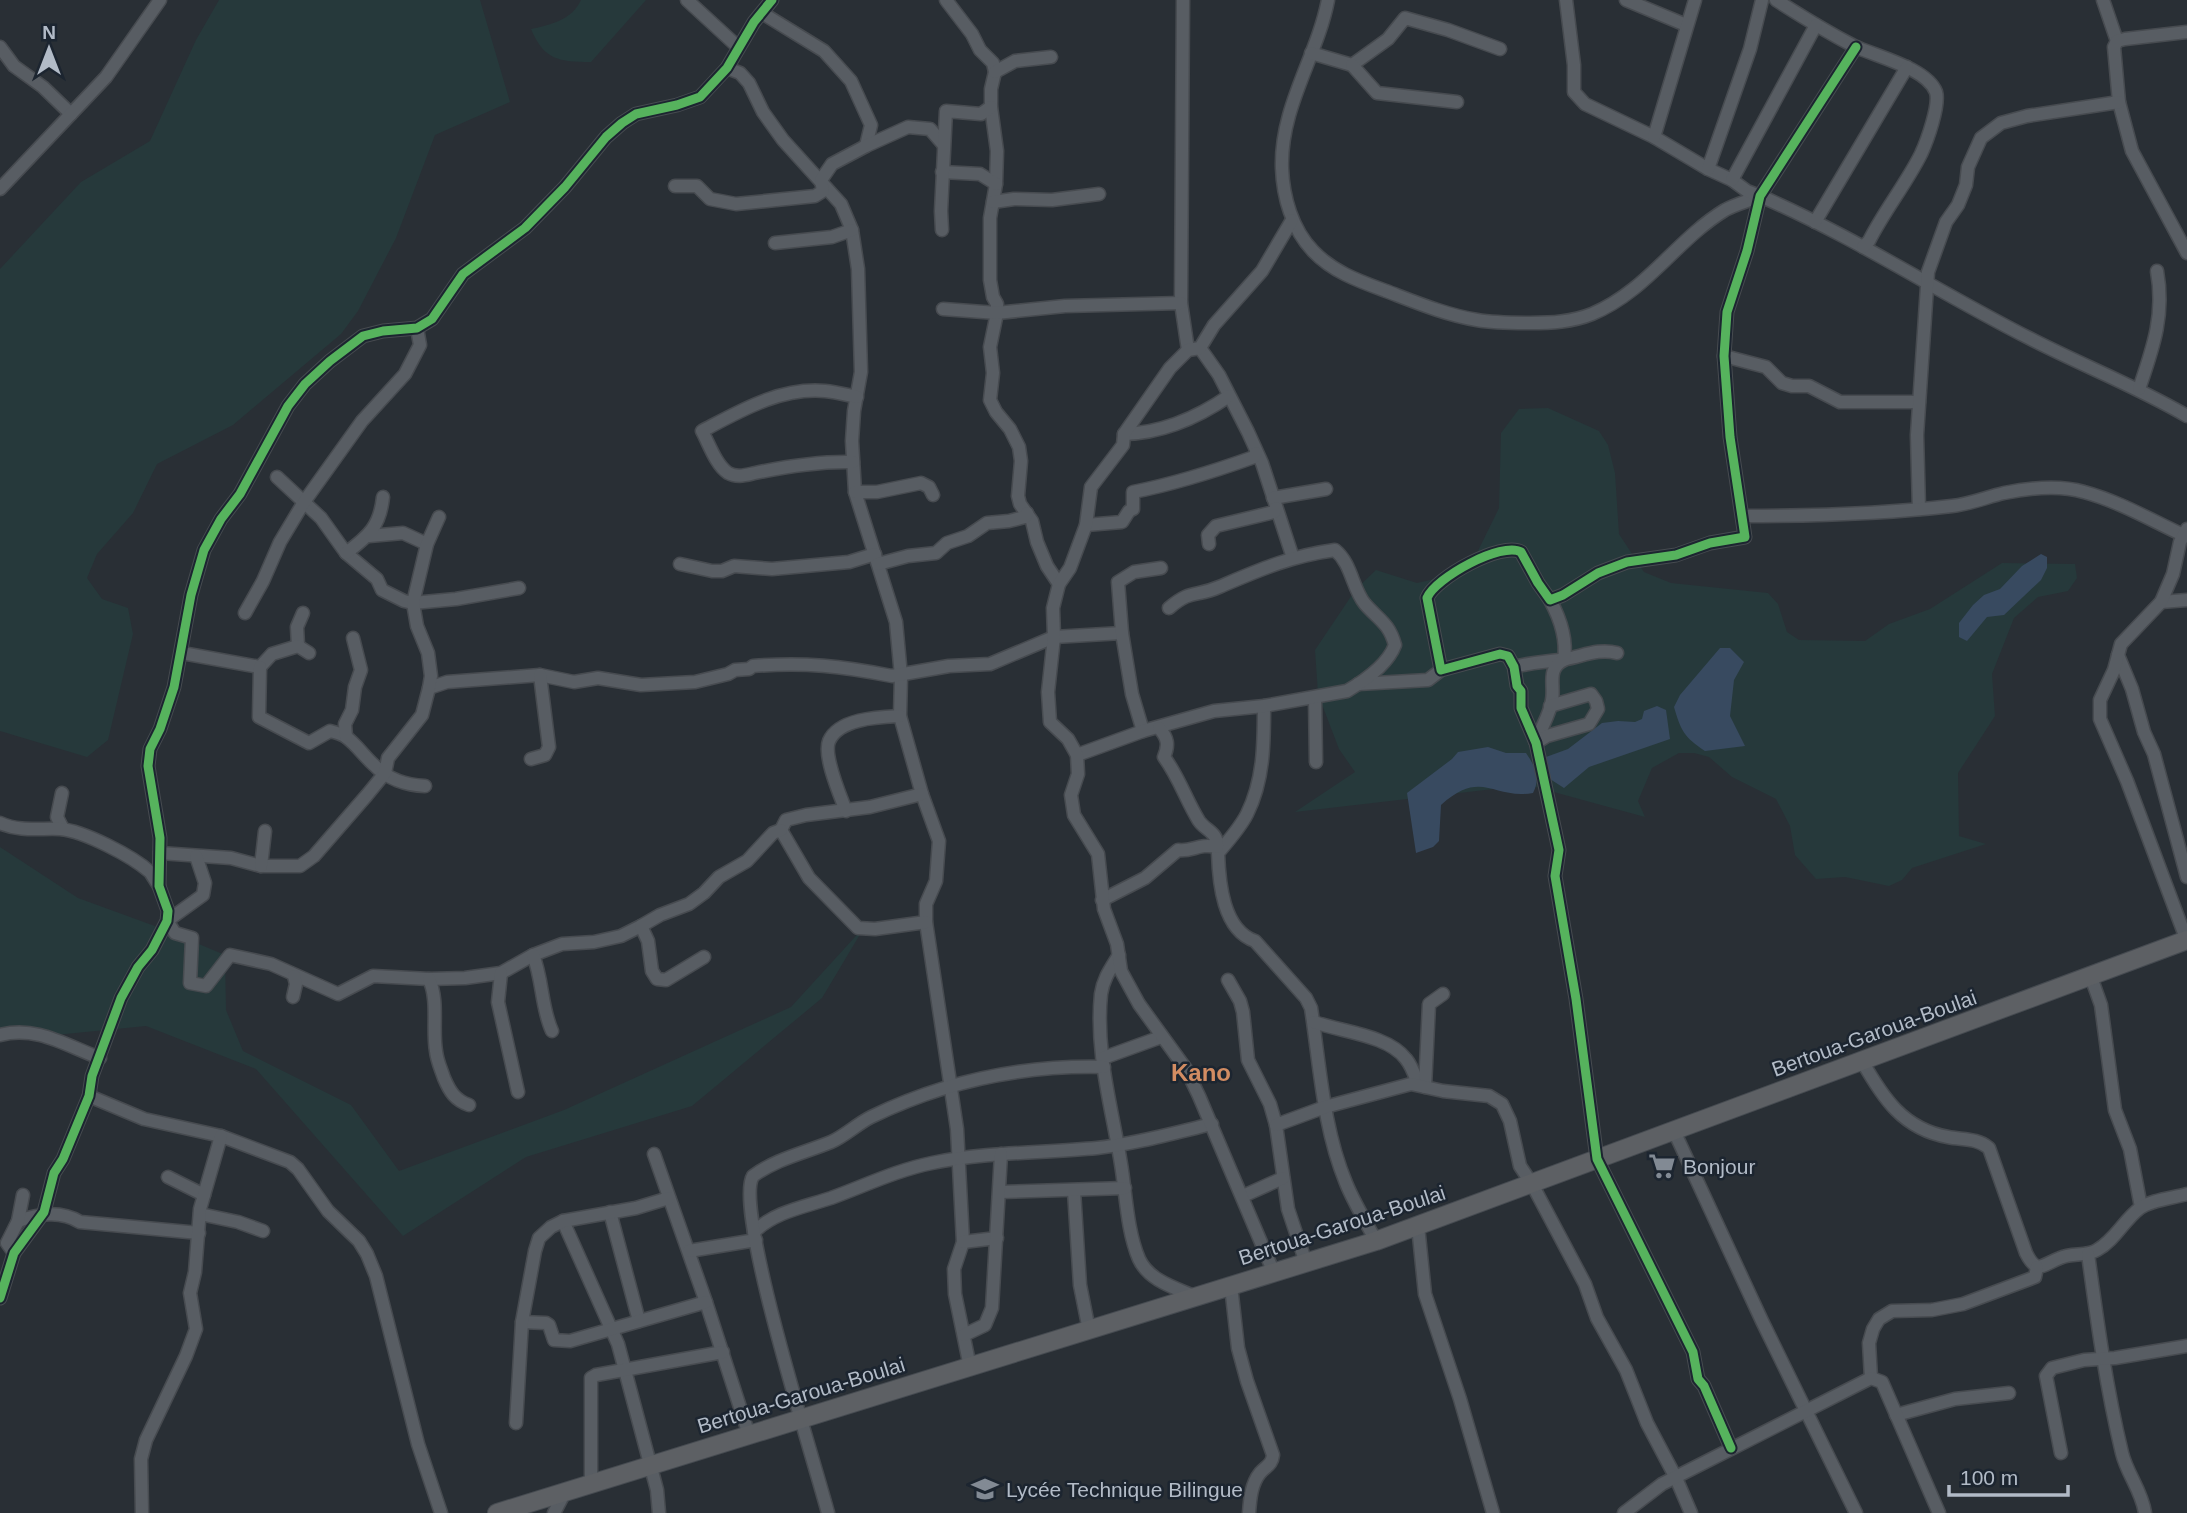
<svg xmlns="http://www.w3.org/2000/svg" width="2187" height="1513" font-family="Helvetica,sans-serif">
<rect width="100%" height="100%" fill="#292f35"/>
<g fill="#26393b">
<polygon points="219,0 480,0 510,102 435,135 396,238 358,311 341,334 233,425 157,464 133,513 97,554 87,578 102,599 128,608 133,634 108,740 87,757 0,731 0,269 81,182 150,141 196,40"/>
<path d="M581,0H646L591,62C559,62 544,60 531,29C550,25 572,20 581,0Z"/>
<polygon points="1548,408 1599,431 1608,445 1615,473 1619,534 1644,572 1671,583 1768,593 1778,604 1787,632 1799,640 1865,641 1889,624 1930,609 2002,563 2075,564 2077,578 2068,591 2038,597 2014,618 1992,674 1995,716 1958,773 1959,836 1986,844 1912,868 1902,880 1889,886 1845,877 1816,879 1795,855 1790,826 1776,799 1732,777 1709,757 1694,753 1679,753 1652,768 1638,801 1645,817 1528,785 1295,812 1355,772 1339,749 1318,694 1315,650 1356,589 1376,570 1417,583 1447,576 1473,561 1499,508 1501,433 1519,409"/>
<polygon points="0,847 78,898 163,929 225,955 226,1010 243,1051 351,1105 399,1171 564,1110 791,1007 865,926 822,998 692,1106 526,1157 403,1236 256,1069 146,1026 15,1039 0,1028"/>
</g>
<g fill="#384a60">
<polygon points="2041,554 2047,557 2047,568 2041,580 2004,615 1987,617 1967,641 1959,637 1959,623 1973,605 1984,595 2000,589 2022,566"/>
<path d="M1720,648H1730L1744,662L1734,680L1730,716L1745,746L1705,751C1684,737 1681,731 1674,707L1680,695Z"/>
<polygon points="1657,706 1666,710 1670,739 1589,767 1564,788 1550,779 1546,757 1568,749 1602,723 1618,721 1635,722 1642,719 1644,711"/>
<path d="M1488,747L1506,753H1526C1535,766 1541,778 1533,793C1493,800 1482,768 1441,805L1439,841L1433,847L1416,853L1407,793L1452,759L1458,752Z"/>
</g>
<g fill="none" stroke-linecap="round" stroke-linejoin="round">
<defs>
<g id="minor">
<polyline points="687,0 738,47"/>
<polyline points="946,0 972,34 980,50 993,63 995,72 991,89 991,107 997,151 996,184 990,218 990,280 993,297 997,304 997,313 990,347 993,373 990,400 996,412 1010,429 1019,447 1021,461 1018,496 1020,504 1032,521 1037,542 1047,566 1059,584"/>
<polyline points="1183,0 1181,303 1188,350"/>
<path d="M1328,0C1317,57 1280,107 1282,168C1283,197 1292,229 1313,251C1333,272 1359,281 1386,291C1415,302 1446,315 1477,320C1494,323 1512,323 1530,323C1551,323 1572,322 1592,314C1647,291 1676,240 1725,210C1736,204 1749,201 1760,196C1853,236 1938,292 2029,338C2081,365 2136,386 2187,416"/>
<polyline points="1566,0 1574,65 1574,92 1585,104 1654,137 1708,169 1732,180 1747,191 1760,196"/>
<polyline points="1626,0 1686,25"/>
<path d="M1776,0C1801,16 1827,32 1854,46C1875,56 1927,68 1936,92C1940,105 1927,141 1921,154C1906,184 1884,211 1869,241L1863,247"/>
<polyline points="2103,0 2117,41"/>
<polyline points="762,13 824,51 851,81 871,125 866,146"/>
<polyline points="2187,32 2125,39 2117,41 2114,47 2119,102 2132,151 2187,253"/>
<polyline points="0,47 14,66 43,87 71,114"/>
<polyline points="1311,53 1352,65 1388,39 1405,18 1448,30 1500,49"/>
<polyline points="1352,65 1377,93 1457,102"/>
<polyline points="727,68 740,73 749,83 763,112 783,140 841,204 852,230 858,269 861,372 854,411 852,441 855,492 896,622 901,676 900,716 922,794 939,841 936,881 926,904 926,922 957,1129 963,1242 954,1269 955,1294 970,1367"/>
<polyline points="995,72 1015,61 1051,57"/>
<polyline points="1654,137 1695,0"/>
<polyline points="1708,169 1750,49 1762,0"/>
<polyline points="942,172 980,174 996,184"/>
<polyline points="1732,180 1816,25"/>
<polyline points="675,186 697,186 710,199 736,204 815,196 823,191 821,180 832,164 866,146 908,127 930,129 943,144"/>
<polyline points="0,189 106,77 160,0"/>
<polyline points="993,202 1014,199 1052,200 1099,194"/>
<polyline points="1815,222 1907,67"/>
<polyline points="942,230 941,211 946,111 981,114 991,107"/>
<polyline points="775,243 832,237 852,230"/>
<polyline points="943,309 997,313 1065,306 1181,303"/>
<polyline points="1200,348 1219,375 1248,432 1262,463 1293,558"/>
<polyline points="1724,356 1766,367 1782,383 1792,386 1809,386 1840,402 1919,402"/>
<path d="M2139,389C2153,348 2165,315 2157,271"/>
<path d="M1124,434C1162,433 1197,418 1229,396"/>
<path d="M853,462C819,461 788,466 755,473C746,475 737,478 728,473C716,465 709,444 702,431C740,411 780,387 825,391C836,392 847,395 857,397"/>
<polyline points="277,477 321,518 346,553 377,579 382,590 404,601 413,603 456,599 519,588"/>
<polyline points="855,492 877,492 921,483 929,487 933,495"/>
<polyline points="1273,498 1326,489"/>
<polyline points="1919,509 1917,435 1928,272 1946,222 1958,205 1966,185 1968,167 1981,138 2001,123 2027,116 2119,102"/>
<path d="M1743,516C1813,516 1883,514 1952,506C1970,504 1987,497 2004,493C2029,488 2060,485 2084,492C2118,501 2151,520 2183,535"/>
<path d="M1086,525L1122,522L1129,511L1133,509V492C1174,484 1215,471 1254,457L1256,453"/>
<polyline points="369,536 403,533 427,544"/>
<polyline points="1209,544 1208,535 1216,526 1274,512 1276,508"/>
<path d="M346,553C369,536 380,526 383,497"/>
<polyline points="680,564 712,571 722,571 734,566 772,569 849,562 875,554"/>
<polyline points="878,564 908,556 936,553 947,543 968,536 987,523 1009,521 1025,517 1027,513"/>
<polyline points="2161,602 2187,600"/>
<polyline points="245,613 263,581 280,542 304,502 362,421 405,374 420,345 417,328"/>
<polyline points="298,646 297,627 303,613"/>
<polyline points="182,653 260,667 272,654 298,646 309,653"/>
<polyline points="2118,655 2132,689 2144,732 2154,754 2187,877"/>
<path d="M260,667L259,717L309,743L330,731C334,732 342,734 346,737C356,744 364,756 374,765C387,779 407,785 425,786"/>
<path d="M1514,667C1532,662 1549,662 1566,659C1583,656 1599,648 1617,653"/>
<polyline points="1358,684 1428,680 1441,670"/>
<path d="M429,688L447,682L540,675L574,682L598,678L641,685L695,682L728,674L735,670L749,669L753,666C805,662 841,666 892,676L949,666L990,664L1054,637L1122,633"/>
<polyline points="1315,698 1316,762"/>
<path d="M1264,706C1264,743 1264,780 1247,814C1240,828 1228,841 1218,853C1219,883 1223,930 1255,941L1306,998L1311,1008C1320,1066 1323,1128 1346,1183C1354,1203 1366,1222 1376,1241"/>
<polyline points="1143,731 1132,694 1122,633 1118,582 1134,572 1161,568"/>
<polyline points="346,737 345,724 352,710 355,687 361,670 353,638"/>
<path d="M1536,743C1540,729 1550,715 1552,700C1555,685 1546,669 1564,660C1567,640 1560,618 1550,600"/>
<polyline points="1536,743 1547,736 1589,724 1598,709 1596,701 1591,694 1550,706"/>
<path d="M1077,755L1143,731L1214,711L1264,706L1347,691C1364,681 1388,664 1395,645C1389,623 1379,620 1365,604C1352,588 1352,564 1335,550C1290,556 1259,570 1219,587C1196,597 1191,589 1169,608"/>
<polyline points="531,759 545,755 549,747 540,675"/>
<polyline points="62,793 57,817 63,829"/>
<polyline points="922,794 870,807 806,815 786,820 781,830 809,878 858,928 875,929 926,922"/>
<path d="M846,811C840,795 823,756 829,741C839,718 880,717 900,716"/>
<path d="M0,823C20,832 40,828 60,829C84,831 132,856 150,872C153,876 156,882 159,886"/>
<polyline points="160,853 231,858 261,866 300,866 314,856 367,795 385,773 388,758 422,715 429,688 431,676 428,653 417,626 413,603 427,544 439,517"/>
<polyline points="196,856 205,883 203,895 167,921 175,933 192,938 190,983 206,986 230,955 271,964 338,994 373,976 429,979 465,978 501,973 533,955 562,944 594,942 621,936 641,926"/>
<polyline points="261,866 265,831"/>
<path d="M1102,900L1145,878L1178,850C1193,852 1198,843 1217,847C1218,832 1206,831 1199,821C1186,800 1179,777 1164,757C1169,745 1168,738 1159,728"/>
<polyline points="2187,941 2127,781 2100,719 2100,700 2114,670 2121,644 2161,602 2173,574 2180,542 2187,529"/>
<path d="M533,955C543,980 541,1007 552,1031"/>
<path d="M1119,955C1111,968 1103,979 1101,994C1095,1052 1112,1108 1121,1164C1126,1194 1127,1231 1139,1259C1149,1281 1176,1288 1196,1297"/>
<polyline points="704,957 666,980 657,979 652,971 648,941 641,926 660,915 689,904 704,893 719,877 747,861 773,833 781,830"/>
<polyline points="501,973 498,1002 518,1092"/>
<polyline points="2091,977 2101,1005 2115,1110 2130,1149 2141,1207"/>
<path d="M429,979C439,1001 432,1028 436,1051C437,1061 441,1069 444,1078C450,1092 455,1100 469,1105"/>
<polyline points="1228,980 1240,1001 1243,1012 1248,1060 1270,1104 1276,1125 1288,1209 1306,1263"/>
<polyline points="293,997 296,984 294,976"/>
<path d="M1314,1022C1342,1032 1388,1035 1406,1059C1412,1066 1415,1076 1418,1084"/>
<path d="M0,1035C36,1025 67,1046 100,1058"/>
<polyline points="1103,1058 1161,1037"/>
<path d="M1862,1061C1883,1098 1903,1129 1948,1137C1963,1140 1977,1138 1989,1148L2026,1253C2037,1275 2042,1265 2060,1258C2072,1252 2086,1257 2097,1250C2115,1240 2124,1220 2140,1208C2151,1200 2173,1198 2187,1194"/>
<polyline points="1425,1087 1429,1004 1443,994"/>
<polyline points="89,1096 144,1119 221,1136 290,1162 298,1169 328,1211 359,1241 367,1254 376,1276 418,1444 441,1513"/>
<polyline points="1276,1125 1325,1107 1411,1084 1443,1091 1489,1096 1502,1104 1510,1121 1520,1166 1532,1184 1585,1284 1597,1318 1626,1370 1647,1423 1676,1478 1691,1513"/>
<polyline points="1674,1131 1762,1321 1856,1513"/>
<polyline points="654,1154 706,1302 749,1435"/>
<polyline points="168,1177 204,1195"/>
<polyline points="1074,1191 1080,1285 1089,1330"/>
<polyline points="1000,1192 1125,1188"/>
<polyline points="1243,1196 1283,1178"/>
<polyline points="610,1212 639,1321"/>
<polyline points="200,1214 238,1222 263,1231"/>
<path d="M18,1221C38,1214 60,1210 80,1222L199,1233"/>
<polyline points="563,1221 618,1344 657,1490 659,1513"/>
<polyline points="1418,1226 1425,1294 1460,1399 1493,1513"/>
<path d="M754,1232C774,1212 804,1207 831,1198C864,1186 897,1170 932,1163C986,1152 1042,1153 1097,1148C1135,1144 1174,1133 1212,1124"/>
<polyline points="963,1242 997,1238"/>
<polyline points="689,1251 756,1240"/>
<polyline points="14,1253 7,1243 18,1221 23,1195"/>
<path d="M2088,1254C2097,1320 2106,1387 2122,1453C2127,1474 2142,1491 2145,1513"/>
<polyline points="1274,1273 1199,1096 1186,1069 1139,1004 1121,971 1117,944 1104,909 1098,854 1074,815 1071,795 1078,774 1077,755 1068,739 1050,722 1048,692 1054,637 1053,608 1059,584 1070,568 1086,525 1091,487 1123,445 1124,434 1170,368 1188,350 1200,348 1214,325 1262,271 1292,220"/>
<path d="M1231,1286L1238,1348L1247,1381L1273,1455C1272,1465 1266,1466 1260,1473C1251,1484 1250,1500 1249,1513"/>
<polyline points="0,1298 14,1253 44,1212 54,1173 63,1159 89,1096 92,1076 121,998 138,967 152,950 167,921 168,911 159,886 160,838 148,766 150,749 160,729 174,687 191,595 204,550 221,519 240,494 288,406 305,384 330,361 363,336 383,331 417,328 432,319 463,274 525,228 565,187 606,137 622,123 636,114 677,105 700,97 727,68 754,22 772,0"/>
<polyline points="522,1322 546,1323 549,1325 554,1340 570,1341 706,1302"/>
<polyline points="964,1335 985,1325 992,1308 1001,1154"/>
<polyline points="1871,1378 1869,1343 1873,1329 1879,1319 1892,1311 1932,1310 1963,1304 2035,1277 2037,1267"/>
<polyline points="1896,1415 1955,1399 2009,1393"/>
<polyline points="516,1423 522,1322 535,1251 539,1238 551,1227 563,1221 636,1208 669,1198"/>
<path d="M1731,1448L1704,1386L1698,1379L1693,1352L1597,1159L1576,999L1555,876L1559,850L1536,743L1521,708V691L1517,686L1514,667L1508,656L1500,654L1441,670L1427,598C1435,578 1502,541 1521,552L1538,583L1550,600L1563,595L1598,573L1627,562L1676,555L1710,543L1745,537L1730,437L1724,356L1727,312L1747,251L1760,196L1856,47"/>
<polyline points="2061,1453 2046,1376 2052,1368 2084,1360 2115,1358 2187,1346"/>
<polyline points="591,1484 591,1378 596,1375 723,1352"/>
<polyline points="142,1513 141,1459 146,1440 186,1356 196,1329 190,1293 195,1272 200,1209 221,1136"/>
<polyline points="554,1513 565,1492"/>
<path d="M828,1513C815,1463 733,1208 753,1176C776,1159 804,1153 831,1142C845,1136 857,1124 871,1117C945,1081 1022,1065 1104,1067"/>
<polyline points="1624,1513 1662,1484 1871,1378 1882,1382 1939,1513"/>
</g>
<polyline id="highway" points="497,1513 1376,1241 2187,940"/>
</defs>
<use href="#minor" stroke="#474b50" stroke-width="15"/>
<use href="#highway" stroke="#464b51" stroke-width="20"/>
<use href="#minor" stroke="#585d63" stroke-width="12"/>
<use href="#highway" stroke="#5d6064" stroke-width="18"/>
<defs>
<g id="cycleway">
<polyline points="0,1298 14,1253 44,1212 54,1173 63,1159 89,1096 92,1076 121,998 138,967 152,950 167,921 168,911 159,886 160,838 148,766 150,749 160,729 174,687 191,595 204,550 221,519 240,494 288,406 305,384 330,361 363,336 383,331 417,328 432,319 463,274 525,228 565,187 606,137 622,123 636,114 677,105 700,97 727,68 754,22 772,0"/>
<path d="M1731,1448L1704,1386L1698,1379L1693,1352L1597,1159L1576,999L1555,876L1559,850L1536,743L1521,708V691L1517,686L1514,667L1508,656L1500,654L1441,670L1427,598C1435,578 1502,541 1521,552L1538,583L1550,600L1563,595L1598,573L1627,562L1676,555L1710,543L1745,537L1730,437L1724,356L1727,312L1747,251L1760,196L1856,47"/>
</g>
</defs>
<use href="#cycleway" stroke="#1c2530" stroke-width="13"/>
<use href="#cycleway" stroke="#56b35d" stroke-width="9"/>
</g>
<defs>
<symbol id="supermarket-bare" viewBox="-9 -9 18 18"><path d="M-6-5.5h2.5l.6 2H6L4.5 2H-2.5L-4.4-4H-6ZM-1.5 3.2a1.3 1.3 0 1 0 .1 0ZM3 3.2a1.3 1.3 0 1 0 .1 0Z" fill="#828a94" stroke="#1c2530" stroke-width="2.5" paint-order="stroke"/></symbol>
<symbol id="school-bare" viewBox="-9 -9 18 18"><path d="M0-5L7-2L0 1L-7-2ZM-4 1L0 2.5L4 1V4Q0 6-4 4Z" fill="#828a94" stroke="#1c2530" stroke-width="2.5" paint-order="stroke"/></symbol>
</defs>
<g fill-rule="evenodd">
<use href="#supermarket-bare" x="1643" y="1147" width="38" height="38"/>
<use href="#school-bare" x="966" y="1470" width="38" height="38"/>
</g>
<g text-anchor="middle" dominant-baseline="central" stroke-width="5" stroke-linejoin="round" paint-order="stroke">
<g font-size="21" fill="#b2bbc7" stroke="#1c2530">
<text transform="translate(1874 1033) rotate(-20)">Bertoua-Garoua-Boulai</text>
<text transform="translate(1342 1225) rotate(-18)">Bertoua-Garoua-Boulai</text>
<text transform="translate(801 1395) rotate(-17)">Bertoua-Garoua-Boulai</text>
</g>
<g font-size="21" fill="#b2bbc7" stroke="#1c2530" text-anchor="start">
<text x="1683" y="1166">Bonjour</text>
<text x="1006" y="1489">Lycée Technique Bilingue</text>
</g>
<g font-size="24" font-weight="bold" fill="#d28c62" stroke="#1c2530">
<text x="1201" y="1072">Kano</text>
</g>
</g>
<g transform="translate(49 49)" stroke="#1c2530" stroke-width="5" paint-order="stroke">
<path d="M0-5L12 26L0 18L-12 26Z" fill="#b2bbc7"/>
<text y="-10" font-size="19" font-weight="bold" text-anchor="middle" fill="#b2bbc7">N</text>
</g>
<path d="M1949 1485v10h119v-10" fill="none" stroke="#b2bbc7" stroke-width="3.5"/>
<text x="1960" y="1485" font-size="21" fill="#b2bbc7" stroke="#1c2530" stroke-width="5" paint-order="stroke">100 m</text>
</svg>
